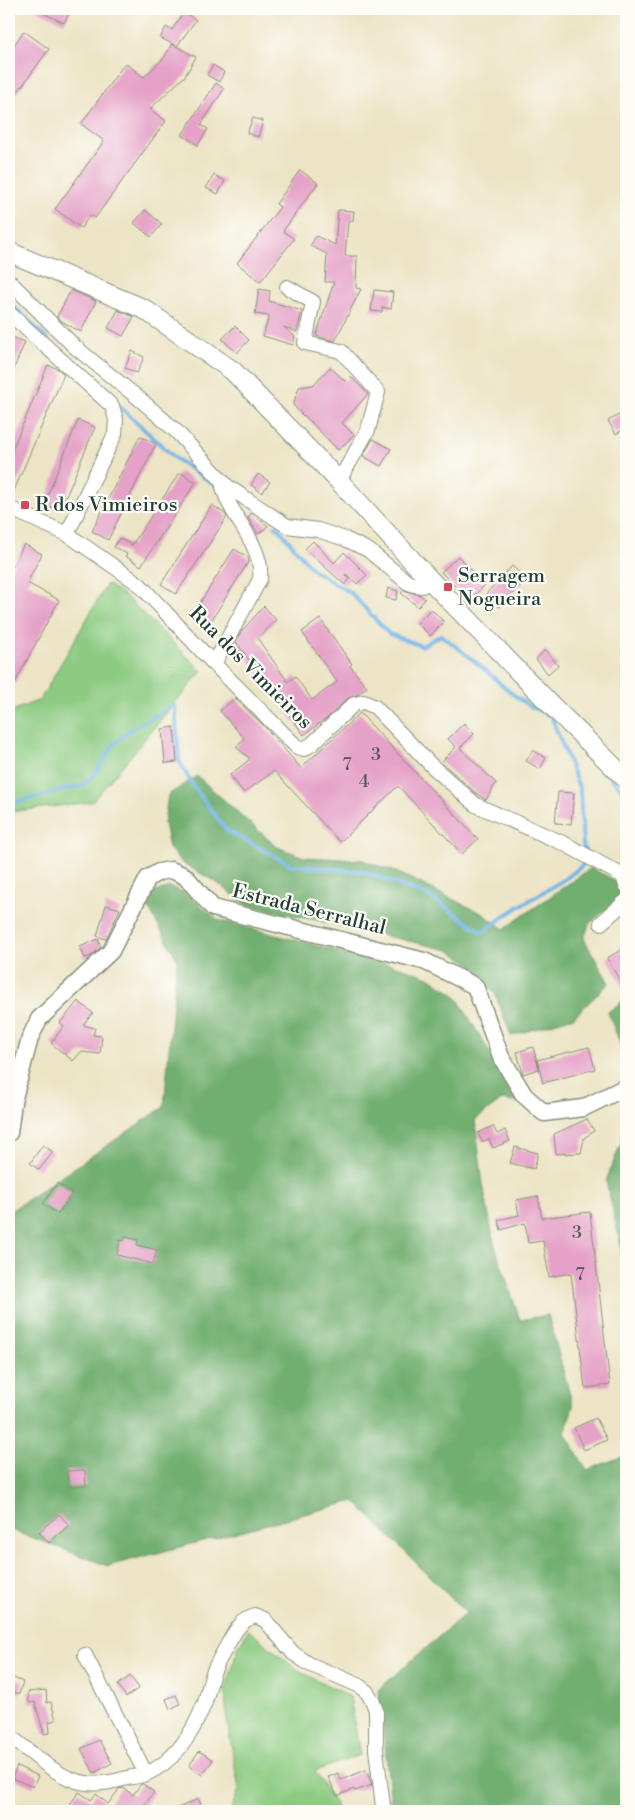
<svg xmlns="http://www.w3.org/2000/svg" width="635" height="1820" font-family="'Libre Bodoni',serif">
<rect width="100%" height="100%" fill="#fdfcf7"/>
<filter id="ink" filterUnits="userSpaceOnUse"><feTurbulence type="fractalNoise" baseFrequency=".02" numOctaves="2"/><feDisplacementMap in="SourceGraphic" scale="10" xChannelSelector="R" yChannelSelector="G"/><feConvolveMatrix kernelMatrix="1 2 1 2 8 2 1 2 1" color-interpolation-filters="sRGB"/></filter>
<filter id="wash" filterUnits="userSpaceOnUse"><feTurbulence type="fractalNoise" baseFrequency=".0096" numOctaves="4" result="noise"/><feDisplacementMap in="SourceGraphic" scale="20" xChannelSelector="R" yChannelSelector="G"/><feGaussianBlur stdDeviation="1.12" result="paint"/><feColorMatrix in="noise" values="0 0 0 0 0 0 0 0 0 0 0 0 0 0 0 0 0 1.4 0 .05"/><feComposite in="paint" operator="in"/></filter>
<g filter="url(#wash)">
<rect width="100%" height="100%" fill="#ece4c5"/>
<g fill="#8ccb81" stroke="#56845a">
<polygon points="107,584 125,596 202,671 92,802 9,812 9,712 40,700"/>
<polygon points="248,1630 298,1670 350,1697 360,1755 315,1771 339,1811 230,1811 239,1790 227,1720 225,1692 238,1648"/>
</g>
<g fill="#71af6f" stroke="#487652">
<polygon points="197,776 277,847 304,857 362,860 399,873 483,914 504,929 591,868 612,879 621,888 621,897 589,924 584,939 609,983 574,1017 511,1036 495,994 471,964 449,950 247,905 216,882 182,863 169,848 164,823 168,795"/>
<polygon points="169,887 184,892 218,920 403,968 429,977 456,996 520,1103 502,1100 475,1120 483,1184 494,1243 520,1320 548,1315 573,1406 565,1433 587,1470 626,1455 626,1811 395,1811 391,1804 379,1689 466,1613 354,1501 108,1566 9,1529 9,1212 164,1107 177,959 147,905 155,892"/>
<polygon points="626,999 626,1059 608,1012"/>
<polygon points="626,1131 626,1268 606,1181"/>
</g>
<g fill="none" stroke-linecap="round" stroke-linejoin="round">
<g stroke="#72b5e7" stroke-width="4">
<polyline points="9,302 48,340"/>
<polyline points="117,404 176,459 220,488"/>
<path d="M275,526L280,530L313,570L351,593L389,634L422,646L441,635C455,646 470,657 484,669C507,689 521,705 550,715"/>
<polyline points="551,716 580,790 583,846 585,850"/>
<polyline points="583,749 626,794"/>
<path d="M9,804L83,785L95,774L114,744L134,727L175,705L179,761L193,786L227,831L292,865L365,872L427,895L482,932C495,923 507,914 520,906C544,891 568,880 588,860"/>
</g>
</g>
<g id="blocks">
<g fill="#e5a1c7">
<polygon points="35,9 72,9 64,23"/>
<polygon points="184,12 196,20 177,46 160,38 166,27 172,30"/>
<polygon points="24,31 49,49 9,104 9,52"/>
<polygon points="172,44 196,57 185,76 150,109 166,121 95,218 90,215 81,228 55,209 104,141 81,124 125,63 144,77 164,58"/>
<polygon points="213,65 224,72 219,82 207,75"/>
<polygon points="216,83 224,89 201,125 208,129 198,145 182,135"/>
<polygon points="253,118 263,121 258,137 247,133"/>
<polygon points="300,170 318,183 283,231 294,239 260,282 237,263 280,207 276,204"/>
<polygon points="214,175 225,181 218,194 206,188"/>
<polygon points="145,210 162,224 151,237 134,223"/>
<polygon points="338,210 354,211 353,221 348,221 345,256 357,256 356,288 361,289 335,341 316,336 334,282 325,282 327,254 310,246 316,236 335,245"/>
<polygon points="259,289 270,291 269,301 302,311 297,332 284,327 295,337 293,345 263,336 269,316 255,314"/>
<polygon points="71,290 96,301 81,332 63,322 57,317"/>
<polygon points="374,290 393,292 391,309 382,307 382,312 371,311"/>
<polygon points="118,310 134,317 123,336 108,328"/>
<polygon points="235,326 249,340 237,353 222,339"/>
<polygon points="9,336 25,342 9,380"/>
<polygon points="132,351 144,357 137,373 125,368"/>
<polygon points="48,365 58,369 64,374 10,500 9,499 9,457"/>
<polygon points="330,367 345,381 350,376 368,394 342,423 354,435 338,450 304,415 303,416 293,405 299,387 313,385"/>
<polygon points="626,411 626,428 616,434 608,421"/>
<polygon points="78,420 95,427 60,511 44,504"/>
<polygon points="140,436 156,444 108,540 92,531"/>
<polygon points="373,439 391,449 381,466 363,456"/>
<polygon points="180,472 196,482 141,566 125,556 127,554 114,547 119,538 132,545"/>
<polygon points="258,474 270,482 262,493 251,485"/>
<polygon points="212,505 224,513 227,517 176,594 161,584"/>
<polygon points="251,513 268,526 258,534 248,518"/>
<polygon points="313,541 334,563 344,552 367,575 357,584 346,574 345,575 350,579 345,585 305,549"/>
<polygon points="24,544 42,554 27,583 59,600 9,694 9,573"/>
<polygon points="234,549 248,557 249,561 209,624 193,614"/>
<polygon points="458,556 485,585 469,601 441,572"/>
<polygon points="512,566 526,579 499,607 486,594"/>
<polygon points="388,588 398,591 396,600 386,598"/>
<polygon points="404,590 420,595 425,599 418,607 401,593"/>
<polygon points="264,606 276,620 258,639 288,682 295,676 312,700 337,682 302,632 320,619 352,664 350,666 367,687 357,695 348,698 327,718 304,735 236,642 241,632"/>
<polygon points="431,609 444,622 430,636 417,623"/>
<polygon points="545,650 558,665 548,674 536,659"/>
<polygon points="235,698 263,725 301,768 360,713 478,839 462,854 398,786 340,842 274,771 244,793 230,775 250,759 236,747 244,738 220,711"/>
<polygon points="464,723 474,734 460,748 496,783 486,800 476,793 441,762 456,747 448,739"/>
<polygon points="174,727 177,762 165,763 162,729"/>
<polygon points="533,750 546,758 540,769 526,761"/>
<polygon points="558,792 574,793 571,824 555,823"/>
<polygon points="106,905 120,909 106,939 97,936"/>
<polygon points="98,939 101,947 91,956 85,958 80,947"/>
<polygon points="626,947 626,992 607,958"/>
<polygon points="78,1001 93,1013 83,1025 95,1028 93,1035 102,1036 100,1054 81,1052 73,1061 51,1043 64,1026 60,1023"/>
<polygon points="533,1047 539,1069 523,1074 517,1052"/>
<polygon points="589,1047 595,1069 543,1083 537,1060"/>
<polygon points="587,1119 594,1131 584,1138 581,1153 556,1154 554,1134"/>
<polygon points="493,1126 497,1134 505,1130 510,1141 493,1148 489,1139 482,1142 478,1133"/>
<polygon points="43,1145 53,1152 39,1170 30,1163"/>
<polygon points="515,1147 538,1153 534,1169 510,1163"/>
<polygon points="57,1183 72,1193 58,1214 43,1204"/>
<polygon points="538,1196 542,1218 590,1212 610,1385 585,1388 571,1273 549,1277 543,1241 528,1243 525,1223 501,1230 498,1220 519,1215 516,1200"/>
<polygon points="125,1237 138,1240 137,1245 157,1250 153,1264 117,1255 120,1240 124,1241"/>
<polygon points="596,1418 607,1440 584,1450 574,1428"/>
<polygon points="85,1470 86,1486 68,1487 67,1471"/>
<polygon points="59,1514 69,1525 49,1543 39,1532"/>
<polygon points="9,1676 23,1682 19,1694 9,1690"/>
<polygon points="130,1676 139,1688 126,1697 118,1685"/>
<polygon points="46,1690 47,1703 51,1702 56,1720 49,1722 50,1733 44,1734 35,1702 29,1703 28,1692"/>
<polygon points="176,1695 180,1704 170,1709 166,1699"/>
<polygon points="99,1740 112,1763 94,1773 81,1749"/>
<polygon points="199,1751 213,1760 202,1775 189,1766"/>
<polygon points="17,1766 38,1776 33,1787 12,1778"/>
<polygon points="366,1770 372,1785 355,1791 354,1789 337,1796 328,1777 338,1773 341,1780"/>
<polygon points="141,1784 143,1784 154,1792 140,1811 65,1811 79,1792 91,1800 96,1794 108,1804 119,1789 123,1788 133,1795"/>
<polygon points="198,1799 203,1808 196,1811 171,1811"/>
</g>
</g>
</g>
<g filter="url(#ink)">
<use href="#blocks" fill-opacity="0" stroke="#86907c" stroke-width="1"/>
<g fill="none" stroke-linecap="round" stroke-linejoin="round">
<defs>
<g id="minor">
<polyline points="9,281 75,347 142,401 176,431 227,486 287,526 318,530 345,539 368,550 407,582 414,585 422,586 429,579"/>
<polyline points="287,287 313,302 305,343 341,351 378,392 368,430 339,481"/>
<polyline points="9,313 112,406 116,419 115,434 67,534"/>
<polyline points="9,508 67,534 139,584 214,664 297,747 304,749 312,744 354,704 364,702 375,707 432,766 476,805 565,844 623,876 626,885"/>
<path d="M214,664L260,579C264,542 226,515 222,481"/>
<polyline points="601,923 626,901"/>
<polyline points="85,1655 146,1774"/>
<path d="M9,1736C29,1750 49,1770 71,1779C90,1787 109,1783 127,1778C133,1777 140,1776 146,1774C176,1761 194,1731 205,1702C208,1692 210,1682 213,1673C217,1662 224,1652 229,1642C236,1630 240,1621 255,1616L265,1620L293,1653L309,1664L358,1685L367,1692L372,1700L376,1710V1750L383,1806L385,1811"/>
</g>
<polyline id="tertiary" points="9,1133 13,1102 30,1038 39,1019 111,951 148,878 159,872 171,870 185,876 213,908 424,961 475,986 501,1057 524,1095 544,1113 583,1108 626,1087"/>
<polyline id="secondary" points="9,252 144,309 233,371 339,481 429,579 555,709 626,779"/>
</defs>
<use href="#minor" stroke="#86907c" stroke-width="16"/>
<use href="#tertiary" stroke="#86907c" stroke-width="19"/>
<use href="#secondary" stroke="#86907c" stroke-width="21"/>
<use href="#minor" stroke="#fff" stroke-width="14"/>
<use href="#tertiary" stroke="#fff" stroke-width="16"/>
<use href="#secondary" stroke="#fff" stroke-width="19"/>
</g>
</g>
<g fill="#d1495b" stroke="#fdfcf7" stroke-width="2">
<rect x="20" y="500" width="10" height="10" rx="2.5"/>
<rect x="443" y="582" width="10" height="10" rx="2.5"/>
</g>
<g text-anchor="middle" dominant-baseline="central" stroke-width="4.5" stroke-linejoin="round" paint-order="stroke">
<g font-size="18" fill="#505659">
<text x="376" y="754">3</text>
<text x="347" y="764">7</text>
<text x="364" y="781">4</text>
<text x="577" y="1232">3</text>
<text x="580" y="1274">7</text>
</g>
<g font-size="20" fill="#1f3d34" stroke="#fdfcf7" text-anchor="start">
<text x="35" y="505">R dos Vimieiros</text>
<text x="458" y="576">Serragem<tspan x="458" dy="23">Nogueira</tspan></text>
</g>
<g font-size="20" fill="#1f3d34" stroke="#fdfcf7">
<text transform="translate(250 668) rotate(45)">Rua dos Vimieiros</text>
<text transform="translate(309 910) rotate(14)">Estrada Serralhal</text>
</g>
</g>
<rect width="635" height="1820" fill="none" stroke="#fdfcf7" stroke-width="30"/>
</svg>
